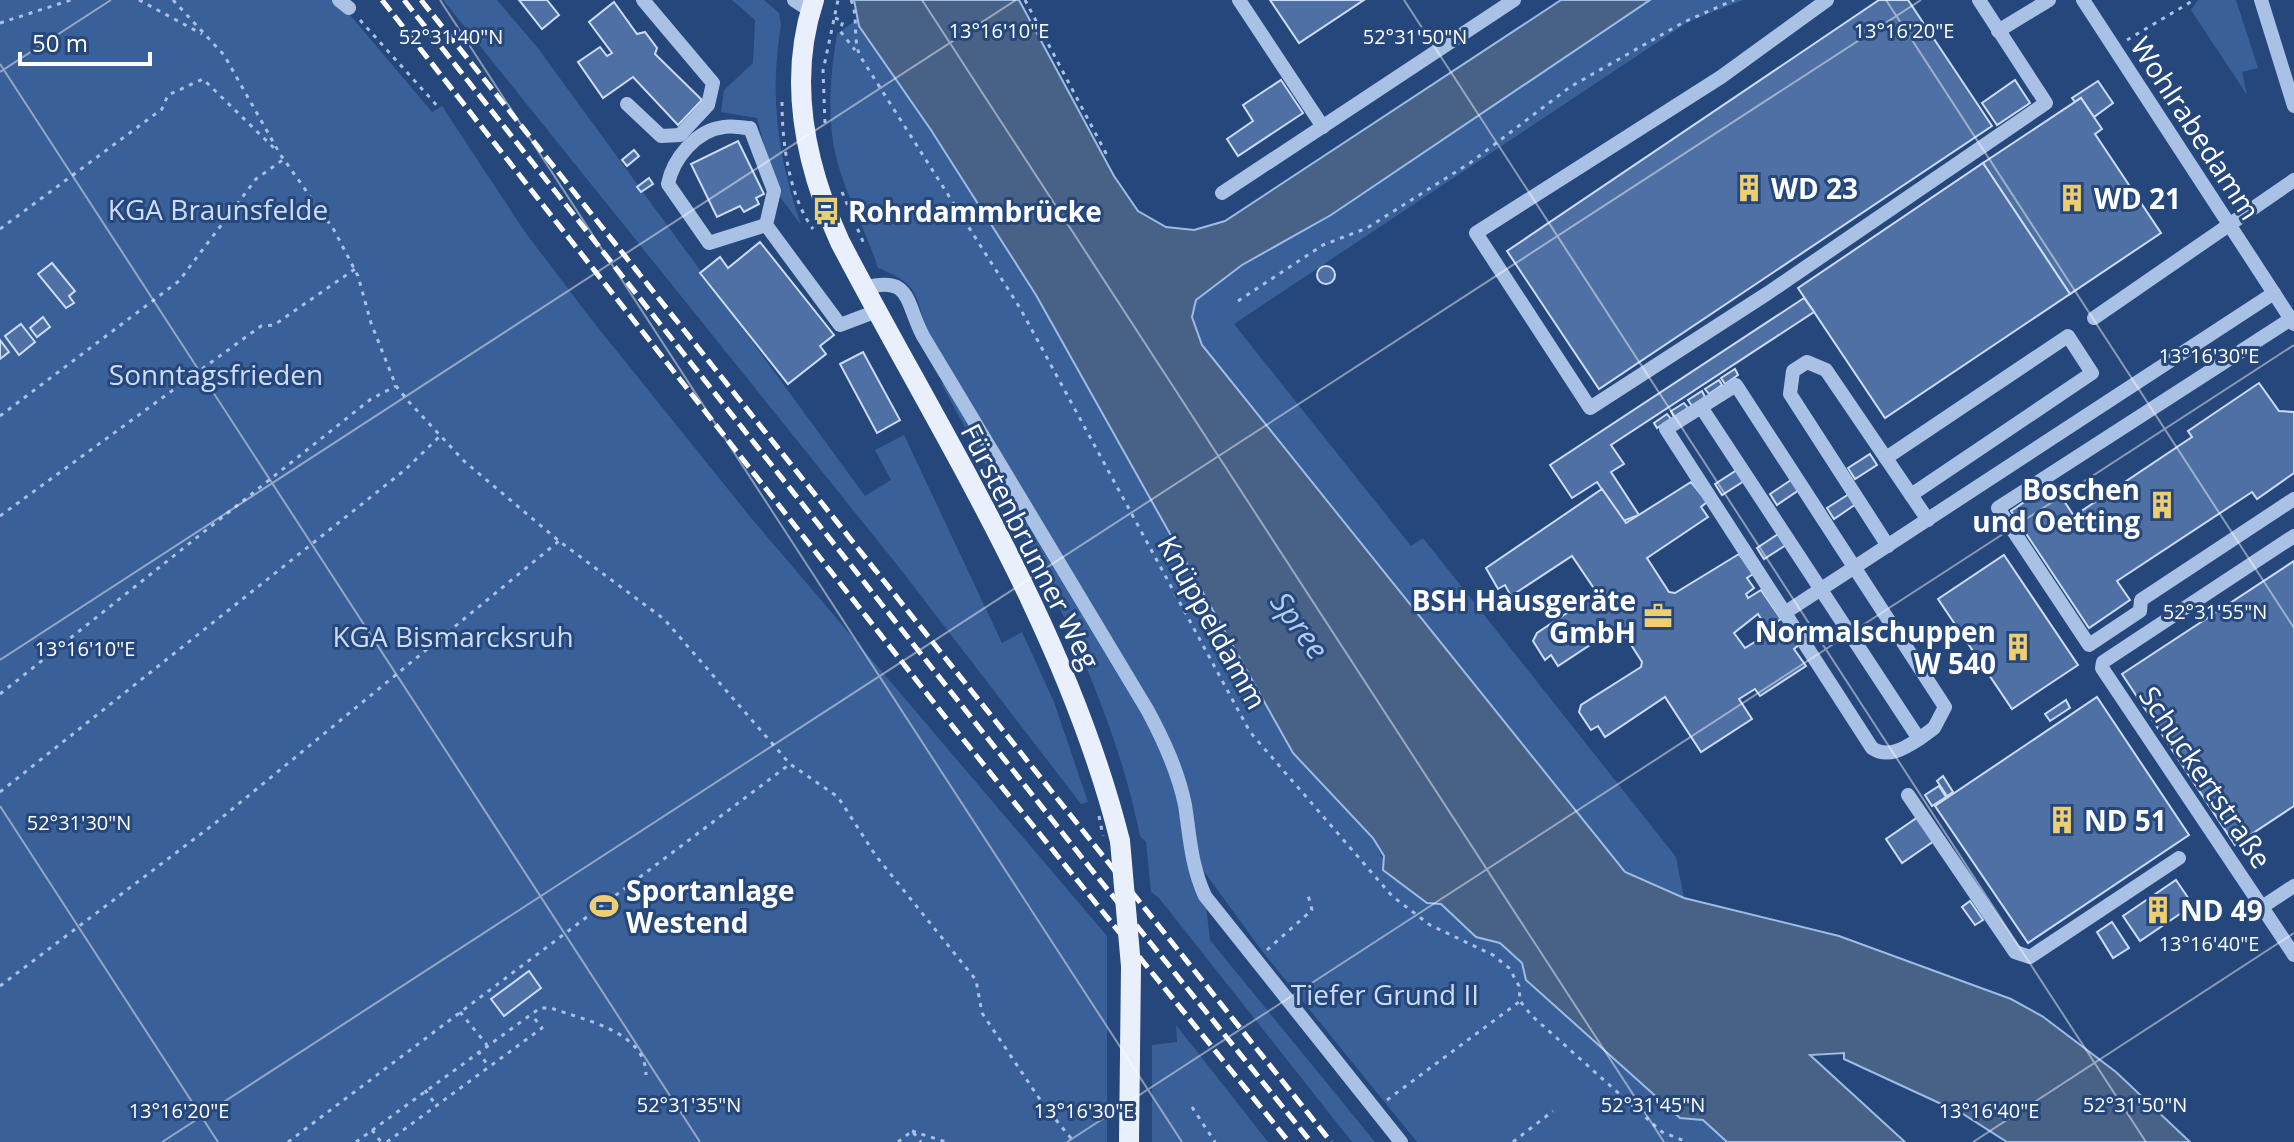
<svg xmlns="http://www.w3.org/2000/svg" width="2294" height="1142" font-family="'Open Sans',sans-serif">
<rect width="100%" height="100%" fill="#25477b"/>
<g fill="#396099">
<polygon points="0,0 332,0 350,15 432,112 442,106 525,232 591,319 752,519 1107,936 1107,1142 0,1142"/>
<polygon points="443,0 497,0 537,47 865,496 891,480 875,450 904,435 1002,643 1022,632 1054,702 1088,802 1081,804 898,566"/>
<path d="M732,0H764L779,13L781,25C769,96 778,158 801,225L777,193L757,118L721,112L724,90L753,63L755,20Z"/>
<path d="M854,0L859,27L931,130L1036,295L1293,753L1373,838L1385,864L1441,904L1476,937L1500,943L1727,1142H1417L1262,951L1203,870L1199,872L1187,790L929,334C914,296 922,285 878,268C867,233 848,200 838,164C826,122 830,77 837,34L857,19Z"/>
<polygon points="1650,0 1743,0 1688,22 1234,324 1411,546 1423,538 1676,857 1684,898 1625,872 1202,345 1192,317 1196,300 1242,265 1331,215"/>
<polygon points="2198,0 2236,0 2258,68 2242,72 2247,95 2191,10"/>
<path d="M941,383L947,385L1152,728L1177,793L1186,860L1195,888L1206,906L1210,940L1375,1142H1352L1159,898L1151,892L1146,842L1140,836C1107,673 1018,527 941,383Z"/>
<polygon points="1176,1025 1268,1142 1152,1142 1152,1045 1177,1042"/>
</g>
<polygon fill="#486187" stroke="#9dbce5" stroke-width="2" points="854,0 1019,0 1114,176 1138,211 1166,227 1194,230 1225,221 1561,0 1650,0 1331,215 1242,265 1196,300 1192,317 1202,345 1625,872 1684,898 1839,936 2011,999 2042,1016 2116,1072 2190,1142 2007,1142 1963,1114 1844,1059 1844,1053 1810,1055 1905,1142 1727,1142 1703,1120 1680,1118 1526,980 1522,963 1500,943 1476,937 1441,904 1427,903 1383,870 1384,856 1373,838 1293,753 1036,295 931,130 859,26"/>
<g fill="#4e70a4" stroke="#ccdcf4" stroke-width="2">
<polygon points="519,0 547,0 559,15 542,29"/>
<polygon points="1270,0 1364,0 1299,43"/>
<polygon points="1879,0 1908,0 1992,126 1599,389 1507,251"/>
<polygon points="614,2 637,34 645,32 657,48 655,54 702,100 678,125 633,77 603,98 578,62 600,47 607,56 612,53 589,22"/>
<polygon points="1281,80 1303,113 1238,156 1227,139 1253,121 1243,105"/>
<polygon points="2015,80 2030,103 1997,125 1982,103"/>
<polygon points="2098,81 2113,103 2094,117 2081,98 2075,102 2072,98"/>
<polygon points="2081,98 2102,129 2095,134 2161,233 2070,294 1983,163"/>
<polygon points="738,141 764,194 756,198 759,204 744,212 740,206 717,217 691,164"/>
<polygon points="634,150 639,156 627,166 622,160"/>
<polygon points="1983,163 2070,294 1885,418 1798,288"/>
<polygon points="649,178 653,184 641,192 637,187"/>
<polygon points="760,242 834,335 820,346 826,354 788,384 700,273 720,257 728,268"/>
<polygon points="52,263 75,291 69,296 74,303 66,308 38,274"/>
<circle cx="1326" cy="275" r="9"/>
<polygon points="1804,298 1814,312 1611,445 1624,464 1611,472 1639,515 1623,521 1597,482 1572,498 1550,465"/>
<polygon points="43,317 50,327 37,337 30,328"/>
<polygon points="21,324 35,342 19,355 5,336"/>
<polygon points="0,340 9,352 0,359"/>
<polygon points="863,352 900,420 877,433 840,364"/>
<polygon points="1735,369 1738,375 1725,384 1721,378"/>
<polygon points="1719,380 1722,385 1709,394 1705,389"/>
<polygon points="2259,383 2279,411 2294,412 2294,473 2257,499 2252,492 2117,581 2130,600 2089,628 2011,511 2052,483 2074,516 2192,437 2188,431"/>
<polygon points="1702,391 1705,397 1692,406 1688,400"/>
<polygon points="1684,403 1688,408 1674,417 1671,411"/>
<polygon points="1667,414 1671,419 1657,428 1654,423"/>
<polygon points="1870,454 1877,465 1855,479 1848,468"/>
<polygon points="1737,470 1744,481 1722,495 1715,484"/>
<polygon points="1791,480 1799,490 1777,505 1770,494"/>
<polygon points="1691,482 1707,502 1701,507 1708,517 1647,558 1669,592 1675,593 1739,554 1753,574 1747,578 1754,588 1746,594 1748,598 1761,590 1781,619 1767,628 1758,614 1734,633 1745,648 1784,624 1800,644 1794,649 1806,666 1760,696 1755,689 1739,699 1752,719 1701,752 1665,697 1605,737 1598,726 1591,730 1579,712 1581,705 1641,667 1642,662 1619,626 1558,666 1551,655 1545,660 1533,641 1537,633 1594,595 1595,590 1572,556 1511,596 1505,585 1498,589 1486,568 1602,489 1626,523"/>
<polygon points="1849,494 1856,504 1834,519 1827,508"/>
<polygon points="1778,534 1786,545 1764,559 1757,548"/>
<polygon points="2004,555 2078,665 2012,709 1938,599"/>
<polygon points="2294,561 2294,806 2235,845 2122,674"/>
<polygon points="2097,697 2189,835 2028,943 1935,806"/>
<polygon points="2066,700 2070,708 2050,721 2045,714"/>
<polygon points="1943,776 1953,792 1947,796 1937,781"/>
<polygon points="1939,786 1946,797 1932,806 1925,795"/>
<polygon points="1918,817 1934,841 1902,863 1886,839"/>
<polygon points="2176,880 2193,905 2140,941 2123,916"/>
<polygon points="1970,901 1983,920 1975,925 1962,907"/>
<polygon points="2112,922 2129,948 2113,958 2097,932"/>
<polygon points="529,971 541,988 504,1016 491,999"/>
</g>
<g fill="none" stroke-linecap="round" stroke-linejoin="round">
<g stroke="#a9c1e4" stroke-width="3" stroke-dasharray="4 6" stroke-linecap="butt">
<polyline points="139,0 202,34"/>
<polyline points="173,0 224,55 280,154 334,230 358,276 371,323 396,386 409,402 464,461 559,541 664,619 790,764 838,797 876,856 976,980 982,1013 1043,1104 1074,1142"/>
<path d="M851,0C859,19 852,37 860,56L1020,308L1250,732L1392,896L1430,925L1493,955L1509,968L1519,986L1520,1001L1531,1015L1662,1132L1687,1142"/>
<polyline points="1025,0 1109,159"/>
<polyline points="835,18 843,21 840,31 855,50"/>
<polyline points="360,20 440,109"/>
<polyline points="0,23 71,0"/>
<polyline points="2127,40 2194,0"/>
<path d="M782,102C782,143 789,196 813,229"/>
<polyline points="825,123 823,71 838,0"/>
<polyline points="842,192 864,244"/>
<polyline points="0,229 162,109 168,95 203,79 275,149"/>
<polyline points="1238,301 1323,245 1367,228 1470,163 1570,87 1684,22 1734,0"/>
<polyline points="0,416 179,281 256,179 284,159"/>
<polyline points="0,516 261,326 274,325 355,269"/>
<polyline points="0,694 371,399 396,386"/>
<polyline points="0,792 406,469 439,437"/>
<polyline points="1267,950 1312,910 1307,891"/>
<polyline points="0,986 214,824 559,541"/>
<polyline points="460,1012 487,1045"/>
<polyline points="478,1051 489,1067"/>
<polyline points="425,1090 436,1105"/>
<polyline points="1387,1100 1519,1002"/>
<polyline points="1192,1107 1215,1142"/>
<polyline points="372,1130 381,1142"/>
<polyline points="912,1131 946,1142"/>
<polyline points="288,1142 790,764"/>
<path d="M356,1142L540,1008H551C583,1020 646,1031 646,1075"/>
<polyline points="387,1142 542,1028 531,1014"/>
<polyline points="898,1142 912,1131 921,1142"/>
<polyline points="1513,1142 1553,1111"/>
</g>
<g stroke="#a9c1e4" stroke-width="14">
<polyline points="339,0 349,8"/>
<polyline points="794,0 811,11"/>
<polyline points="1239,0 1323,127"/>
<polyline points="1827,0 1721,77 1476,233 1590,408 1768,293 2046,103 1979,0"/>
<polyline points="2083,0 2294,324"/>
<polyline points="2261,0 2294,106"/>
<polyline points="1998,31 2049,0"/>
<polyline points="627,104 661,136 680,135 708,105 713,83 643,0"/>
<polyline points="1222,193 1514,0"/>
<path d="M766,225L774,191L750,128C742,128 732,125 724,127C696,130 673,159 668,184L709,243L766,225L840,325L877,311"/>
<path d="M864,288C912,275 905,302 923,336L1148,711C1164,741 1178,771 1185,805C1190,838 1191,865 1205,896L1401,1142"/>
<polyline points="2094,318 2294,180"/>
<polyline points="2291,319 1998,508 2089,645 2140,611 2141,600 2294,499"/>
<path d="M1701,407L1919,739C1905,748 1888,759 1872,748L1666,429L1736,385L1945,707L1934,728L1919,739"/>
<polyline points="1886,458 2068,336 2092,373 1911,495"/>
<polyline points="2294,536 2103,662 2102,668 2294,955"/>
<polyline points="1888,546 1790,394 1793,371 1807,362 1826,370 1928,520"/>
<polyline points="1786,612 2274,293"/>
<polyline points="1908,795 2015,952 2030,957 2179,858"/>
<polyline points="2262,907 2294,886"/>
</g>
<g stroke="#e9f0fc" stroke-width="20">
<path d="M814,0C787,81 806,167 840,242C942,437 1066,626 1120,841"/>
<polyline points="1129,1142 1131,966"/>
</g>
<g stroke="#fff" stroke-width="5" stroke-dasharray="14 6" stroke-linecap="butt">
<polyline points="382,0 946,718 1289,1142"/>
<polyline points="404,0 1091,869 1311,1142"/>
<polyline points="421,0 1331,1142"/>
</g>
<polyline stroke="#a9c1e4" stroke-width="3" stroke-dasharray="4 6" stroke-linecap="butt" points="1099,816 1103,836"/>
<polyline stroke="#e9f0fc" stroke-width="20" points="1120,841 1131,966"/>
</g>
<path fill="none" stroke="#fff" stroke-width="2" stroke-opacity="0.45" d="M440,0L1182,1142M922,0L1664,1142M1404,0L2146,1142M1886,0L2294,628M0,64L700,1142M0,72L111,0M0,660L1016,0M0,806L218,1142M162,1142L1921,0M1067,1142L2294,345M1973,1142L2294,933"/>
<defs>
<symbol id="building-bare" viewBox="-9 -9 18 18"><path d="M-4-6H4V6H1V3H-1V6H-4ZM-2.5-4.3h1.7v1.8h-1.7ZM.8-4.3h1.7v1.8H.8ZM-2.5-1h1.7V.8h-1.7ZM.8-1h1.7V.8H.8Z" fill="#eece6e" stroke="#25477b" stroke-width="2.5" paint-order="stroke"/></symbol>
<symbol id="bus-bare" viewBox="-9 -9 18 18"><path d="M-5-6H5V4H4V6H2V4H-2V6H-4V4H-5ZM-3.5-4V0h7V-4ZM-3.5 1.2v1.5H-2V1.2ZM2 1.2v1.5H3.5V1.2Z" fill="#eece6e" stroke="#25477b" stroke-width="2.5" paint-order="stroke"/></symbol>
<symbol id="office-bare" viewBox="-9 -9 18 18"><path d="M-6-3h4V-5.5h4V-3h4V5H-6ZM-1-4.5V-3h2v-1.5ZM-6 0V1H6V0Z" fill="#eece6e" stroke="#25477b" stroke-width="2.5" paint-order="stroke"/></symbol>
<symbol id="stadium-bare" viewBox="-9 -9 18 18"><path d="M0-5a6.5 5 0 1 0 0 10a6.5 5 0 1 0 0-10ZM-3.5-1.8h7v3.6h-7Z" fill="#eece6e" stroke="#25477b" stroke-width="2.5" paint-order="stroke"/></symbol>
</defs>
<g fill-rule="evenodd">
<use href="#building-bare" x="1729" y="168" width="40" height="40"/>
<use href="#building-bare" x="2052" y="178" width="40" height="40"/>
<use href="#bus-bare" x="806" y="191" width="40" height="40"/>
<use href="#building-bare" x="2142" y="485" width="40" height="40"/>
<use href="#office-bare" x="1638" y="596" width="40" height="40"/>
<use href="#building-bare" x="1998" y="627" width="40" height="40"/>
<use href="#building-bare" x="2042" y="800" width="40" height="40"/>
<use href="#stadium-bare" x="584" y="886" width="40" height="40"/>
<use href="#building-bare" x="2138" y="890" width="40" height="40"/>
</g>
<g text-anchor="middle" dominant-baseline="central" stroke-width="6" stroke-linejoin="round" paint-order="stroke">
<g font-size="28" fill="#fff" stroke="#25477b">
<text transform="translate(2196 128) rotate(57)">Wohlrabedamm</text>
<text transform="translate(1031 546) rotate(63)">Fürstenbrunner Weg</text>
<text transform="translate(1213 622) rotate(61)">Knüppeldamm</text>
<text transform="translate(2206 777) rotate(56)">Schuckertstraße</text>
</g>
<g font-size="28" font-weight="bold" fill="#fff" stroke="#25477b" text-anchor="start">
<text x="1771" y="188">WD 23</text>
<text x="2094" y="198">WD 21</text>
<text x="848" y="211">Rohrdammbrücke</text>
<text x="2140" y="489" text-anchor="end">Boschen<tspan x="2140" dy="32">und Oetting</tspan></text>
<text x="1636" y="600" text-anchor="end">BSH Hausgeräte<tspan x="1636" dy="32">GmbH</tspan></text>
<text x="1996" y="631" text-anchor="end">Normalschuppen<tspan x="1996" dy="32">W 540</tspan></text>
<text x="2084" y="820">ND 51</text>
<text x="626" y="890">Sportanlage<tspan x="626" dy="32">Westend</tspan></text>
<text x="2180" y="910">ND 49</text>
</g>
<g font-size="28" fill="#ccdcf4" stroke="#25477b">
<text x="218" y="209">KGA Braunsfelde</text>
<text x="216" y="374">Sonntagsfrieden</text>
<text x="453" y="636">KGA Bismarcksruh</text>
<text x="1385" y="994">Tiefer Grund II</text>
</g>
<g font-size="30" font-style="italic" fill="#b4ccec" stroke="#25477b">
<text transform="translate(1300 625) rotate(54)">Spree</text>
</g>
</g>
<g font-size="20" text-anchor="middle" fill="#fff" stroke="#25477b" stroke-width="6" stroke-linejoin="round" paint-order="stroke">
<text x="999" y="38">13°16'10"E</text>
<text x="1904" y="38">13°16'20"E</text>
<text x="451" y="44">52°31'40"N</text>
<text x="1415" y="44">52°31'50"N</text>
<text x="2209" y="363">13°16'30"E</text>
<text x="2215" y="619">52°31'55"N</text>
<text x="85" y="656">13°16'10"E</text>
<text x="79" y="830">52°31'30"N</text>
<text x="2209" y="951">13°16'40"E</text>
<text x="689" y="1112">52°31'35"N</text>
<text x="1653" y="1112">52°31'45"N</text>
<text x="2135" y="1112">52°31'50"N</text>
<text x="179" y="1118">13°16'20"E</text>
<text x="1084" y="1118">13°16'30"E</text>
<text x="1989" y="1118">13°16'40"E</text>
</g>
<path d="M20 52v12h130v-12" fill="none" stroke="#ffffff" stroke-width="4"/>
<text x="32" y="52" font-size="24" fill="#ffffff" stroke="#25477b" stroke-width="6" paint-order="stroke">50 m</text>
</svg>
